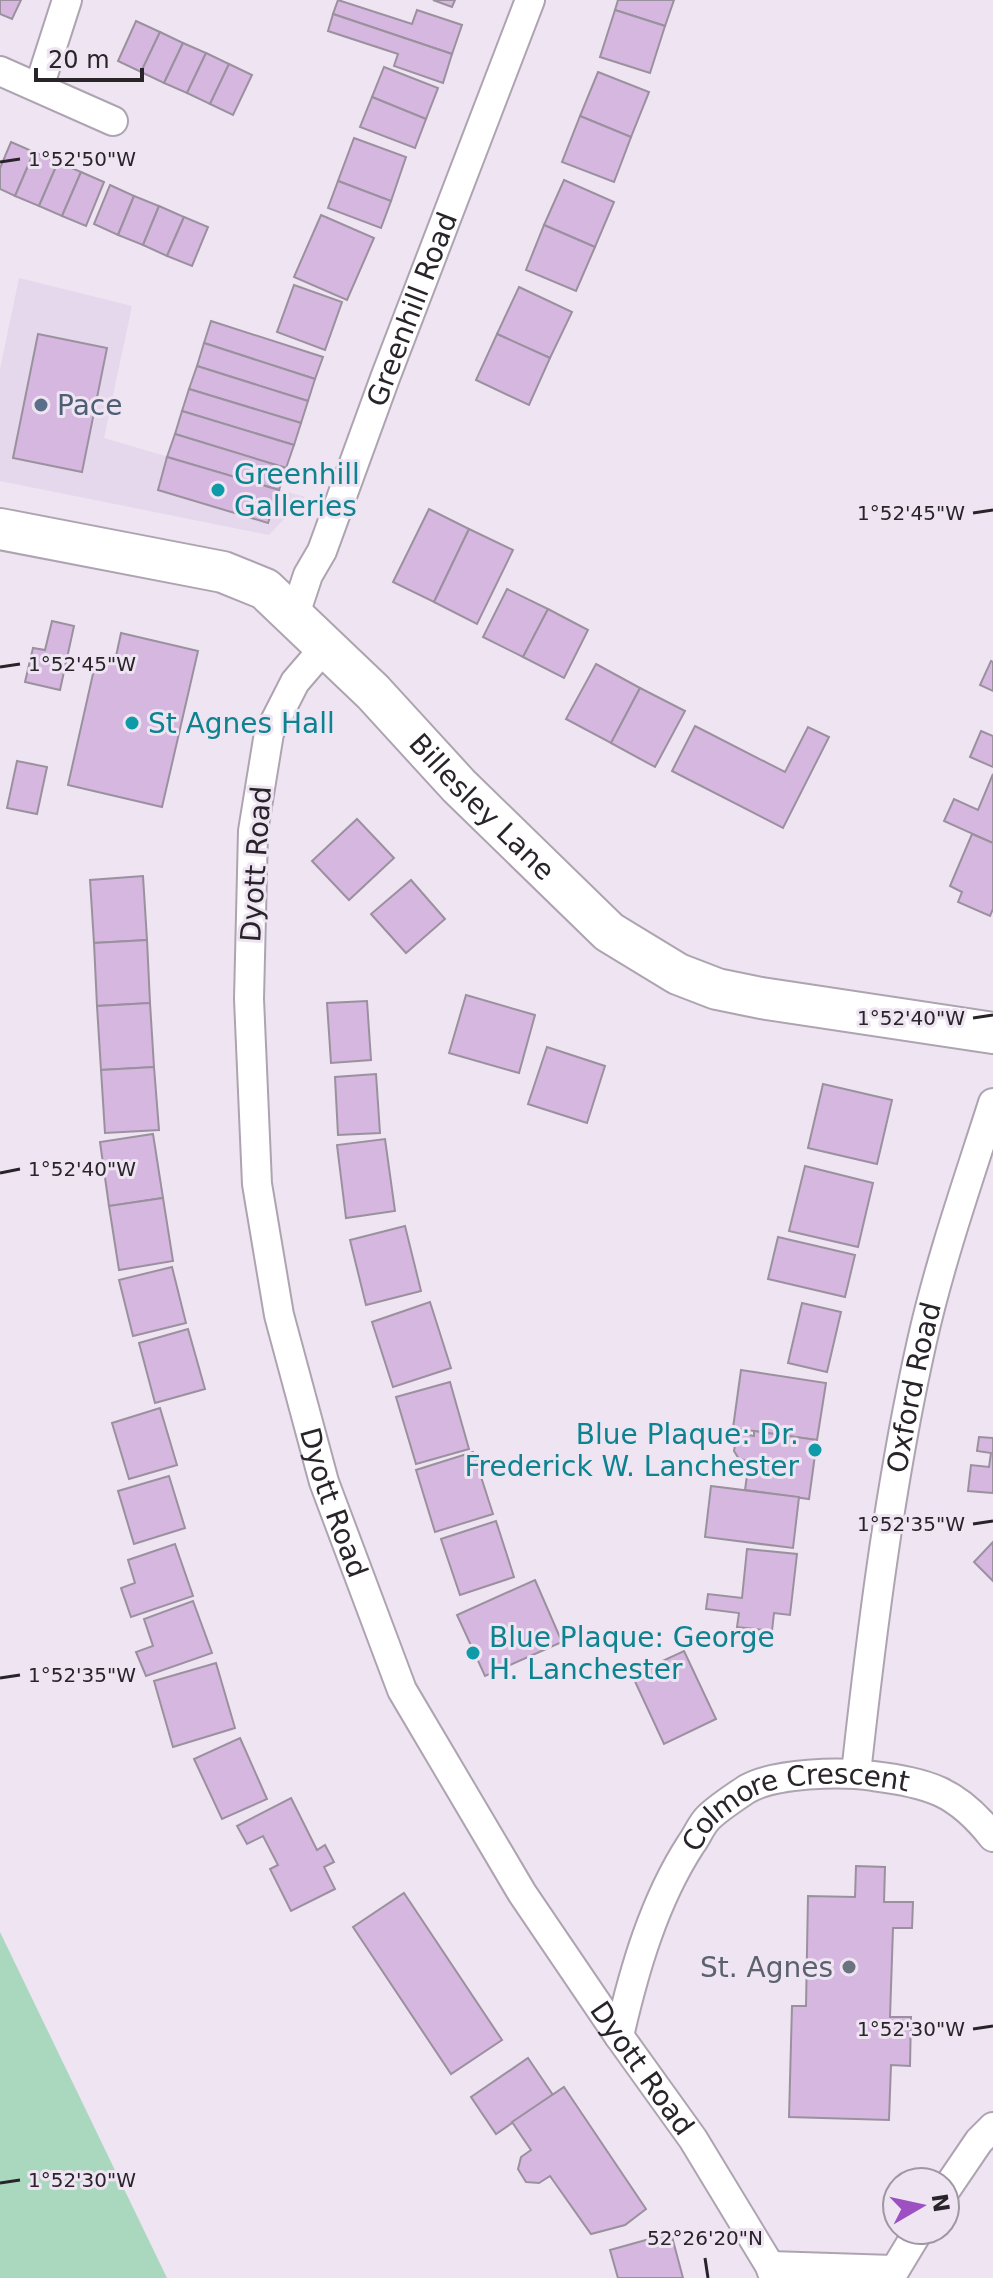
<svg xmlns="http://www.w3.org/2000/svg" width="993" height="2278" font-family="'DejaVu Sans',sans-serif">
<rect width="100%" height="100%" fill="#eee4f2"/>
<polygon fill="#e6d8ec" points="19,278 132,306 104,438 305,497 269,535 0,481 0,369"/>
<polygon fill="#aad8bf" points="0,1932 167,2278 0,2278"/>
<g fill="#d5b7e0" stroke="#9b919e" stroke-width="2">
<polygon points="0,0 21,0 12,19 0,14"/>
<polygon points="338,0 412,24 417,10 462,25 452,54 333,14"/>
<polygon points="433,0 455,0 452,7"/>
<polygon points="618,0 674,0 665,26 615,10"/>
<polygon points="615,10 665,26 650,73 600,57"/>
<polygon points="333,14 452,54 443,83 394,66 398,54 328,31"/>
<polygon points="136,21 160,32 141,72 118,61"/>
<polygon points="160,32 183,43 164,83 141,72"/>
<polygon points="183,43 206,53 187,93 164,83"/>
<polygon points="206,53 229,64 210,104 187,93"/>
<polygon points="229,64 252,75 233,115 210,104"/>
<polygon points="384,67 438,88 426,119 372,97"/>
<polygon points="598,72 649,92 631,137 580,116"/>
<polygon points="372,97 426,119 415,148 360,127"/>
<polygon points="580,116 631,137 614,182 562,162"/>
<polygon points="354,138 406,157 391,201 338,181"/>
<polygon points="11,142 34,152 15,196 0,189 0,168"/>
<polygon points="34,152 58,162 39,206 15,196"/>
<polygon points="58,162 81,172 62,216 39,206"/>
<polygon points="81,172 104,182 86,226 62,216"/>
<polygon points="564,180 614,202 595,247 544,225"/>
<polygon points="338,181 391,201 381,228 328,208"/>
<polygon points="110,185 134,196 118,235 94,224"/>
<polygon points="134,196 159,206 143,245 118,235"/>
<polygon points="159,206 184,217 167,256 143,245"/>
<polygon points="321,215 374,238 347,300 294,277"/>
<polygon points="184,217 208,227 192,266 167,256"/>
<polygon points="544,225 595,247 576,291 526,270"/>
<polygon points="294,285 342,302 325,350 277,332"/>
<polygon points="519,287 572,312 550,358 497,334"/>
<polygon points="211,321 323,357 315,379 204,343"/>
<polygon points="38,334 107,348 82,472 13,458"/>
<polygon points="497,334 550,358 529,405 476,380"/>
<polygon points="204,343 315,379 308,401 197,366"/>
<polygon points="197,366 308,401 301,423 189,389"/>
<polygon points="189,389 301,423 294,445 182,411"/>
<polygon points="182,411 294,445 286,468 175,434"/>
<polygon points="175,434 286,468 279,490 167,457"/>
<polygon points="167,457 279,490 268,523 158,490"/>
<polygon points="429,509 469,529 434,602 393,582"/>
<polygon points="469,529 513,550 477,624 434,602"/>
<polygon points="507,589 548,609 523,657 483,637"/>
<polygon points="548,609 588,630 564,678 523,657"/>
<polygon points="52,621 74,626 60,690 25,682 33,648 45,650"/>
<polygon points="121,633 198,651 162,807 68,785 97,656 115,661"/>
<polygon points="991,661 993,662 993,691 980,685"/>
<polygon points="596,664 640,688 611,743 566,719"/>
<polygon points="640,688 685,711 655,767 611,743"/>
<polygon points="695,726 785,772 808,727 829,737 783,828 672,771"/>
<polygon points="981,731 993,736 993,767 970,757"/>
<polygon points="17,761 47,767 37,814 7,808"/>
<polygon points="993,774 993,843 944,821 954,799 978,810"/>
<polygon points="357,819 394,858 349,900 312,861"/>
<polygon points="972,834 993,843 993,909 990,916 958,902 962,892 950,886"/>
<polygon points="143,876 147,940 94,943 90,880"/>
<polygon points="411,880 445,919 406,953 371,914"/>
<polygon points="147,940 150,1003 97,1006 94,943"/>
<polygon points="466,995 535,1015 519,1073 449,1053"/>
<polygon points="367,1001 371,1060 331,1063 327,1003"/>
<polygon points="150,1003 154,1067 101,1070 97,1006"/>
<polygon points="547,1047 605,1066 587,1123 528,1104"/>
<polygon points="154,1067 159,1130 105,1133 101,1070"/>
<polygon points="376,1074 380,1133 338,1135 335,1077"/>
<polygon points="823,1084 892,1100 877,1164 808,1148"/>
<polygon points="153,1134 163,1198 109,1206 100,1142"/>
<polygon points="385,1139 395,1211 346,1218 337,1145"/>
<polygon points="805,1166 873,1183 858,1247 789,1231"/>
<polygon points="163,1198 173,1261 119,1270 109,1206"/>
<polygon points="405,1226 421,1291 366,1305 350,1240"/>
<polygon points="778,1237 855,1255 845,1297 768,1279"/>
<polygon points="172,1267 186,1323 133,1336 119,1280"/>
<polygon points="430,1302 451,1368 393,1387 372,1322"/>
<polygon points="802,1303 841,1312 827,1372 788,1363"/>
<polygon points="188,1329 205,1389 155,1403 139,1343"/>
<polygon points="741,1370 826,1383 817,1440 733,1428"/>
<polygon points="450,1382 469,1449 416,1464 396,1397"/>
<polygon points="160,1408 177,1465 129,1479 112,1423"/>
<polygon points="754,1431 817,1440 809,1499 745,1490 749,1461 739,1459 734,1451 736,1439 744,1434 754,1436"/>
<polygon points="979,1437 993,1438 993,1493 968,1491 971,1465 989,1467 991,1453 977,1451"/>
<polygon points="473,1452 493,1514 435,1532 416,1470"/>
<polygon points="169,1476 185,1528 134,1544 118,1491"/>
<polygon points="711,1486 799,1497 793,1548 705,1537"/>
<polygon points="496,1521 514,1577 460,1595 441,1539"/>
<polygon points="993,1542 993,1581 974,1562"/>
<polygon points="175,1544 193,1596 131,1617 121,1588 135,1583 128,1560"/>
<polygon points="747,1549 797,1554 790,1615 774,1613 772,1631 737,1627 739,1613 706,1609 708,1594 742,1598"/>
<polygon points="535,1580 562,1642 485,1676 457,1615"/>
<polygon points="193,1601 212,1653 146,1676 136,1652 153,1646 144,1619"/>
<polygon points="684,1651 716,1719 664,1744 632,1675"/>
<polygon points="216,1663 235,1728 173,1747 154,1681"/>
<polygon points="240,1738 267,1799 222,1819 194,1759"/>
<polygon points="291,1798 317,1850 325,1845 334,1862 324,1867 335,1889 291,1911 270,1869 278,1865 263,1836 247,1844 237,1826"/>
<polygon points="856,1866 885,1867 884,1902 913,1902 912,1928 893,1928 890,2017 911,2017 910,2066 891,2065 889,2120 789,2117 792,2006 806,2006 808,1896 855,1897"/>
<polygon points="404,1893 502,2040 451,2074 353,1927"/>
<polygon points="528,2058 553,2095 496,2134 471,2097"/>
<polygon points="564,2087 646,2209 625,2225 591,2234 550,2176 539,2183 526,2182 518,2169 521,2157 531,2150 512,2122"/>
<polygon points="671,2233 683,2278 618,2278 610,2250"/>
</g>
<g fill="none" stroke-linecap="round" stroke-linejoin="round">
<defs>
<g id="street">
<polyline points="0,71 113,121"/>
<polyline points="39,87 67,0"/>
<path id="s1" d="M294,617L308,575L322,551L385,378L530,0"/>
<path id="s2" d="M325,647L295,682L269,733L253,831L249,999L257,1184L279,1315L324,1482L402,1690L522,1893L619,2036L693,2139L770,2266L774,2278"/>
<path id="s3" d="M856,1773C872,1629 890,1484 922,1341C940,1261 968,1181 993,1103"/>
<path id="s4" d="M619,2036C634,1970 654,1901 691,1844C697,1836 701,1825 708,1818C718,1808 735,1797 747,1789C775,1773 841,1771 873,1776C929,1783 957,1791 993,1837"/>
<polyline points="945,2191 979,2141 993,2127"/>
<polyline points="770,2266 893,2270"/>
<polyline points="890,2278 919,2230"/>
</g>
<g id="secondary">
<path id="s5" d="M0,529L223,572L265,589L373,692L459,786L609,932L678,974L717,989L761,998L993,1033"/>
</g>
</defs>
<use href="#street" stroke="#aea4b1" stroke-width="32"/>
<use href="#secondary" stroke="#aea4b1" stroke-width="44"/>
<use href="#street" stroke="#fff" stroke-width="28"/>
<use href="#secondary" stroke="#fff" stroke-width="40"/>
</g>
<path fill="none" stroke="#282429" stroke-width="3" d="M0,162L20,159M973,513L993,510M0,667L20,664M973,1018L993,1015M0,1173L20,1169M973,1524L993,1521M0,1678L20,1675M973,2029L993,2026M0,2183L20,2180M705,2258L708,2278"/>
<circle fill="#5c6f8a" stroke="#eee4f2" stroke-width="3" cx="41" cy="405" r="8"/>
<g fill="#0f9aa8" stroke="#eee4f2" stroke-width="3">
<circle cx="218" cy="490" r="8"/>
<circle cx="132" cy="723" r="8"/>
<circle cx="815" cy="1450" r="8"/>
<circle cx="473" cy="1653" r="8"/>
</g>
<circle fill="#6b7280" stroke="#eee4f2" stroke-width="3" cx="849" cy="1967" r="8"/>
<g text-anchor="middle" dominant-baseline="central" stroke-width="6" stroke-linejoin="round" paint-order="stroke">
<g font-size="28" fill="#282429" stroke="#eee4f2">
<text stroke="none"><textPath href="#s1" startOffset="330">Greenhill Road</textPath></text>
<text stroke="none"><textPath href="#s5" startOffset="580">Billesley Lane</textPath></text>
<text transform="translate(256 864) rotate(-86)">Dyott Road</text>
<text stroke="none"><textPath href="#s3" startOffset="390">Oxford Road</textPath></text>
<text stroke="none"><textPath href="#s2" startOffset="884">Dyott Road</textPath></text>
<text stroke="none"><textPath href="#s4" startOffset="326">Colmore Crescent</textPath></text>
<text stroke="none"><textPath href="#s2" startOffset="1532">Dyott Road</textPath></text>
</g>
<g font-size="28" fill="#4e5e75" stroke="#eee4f2" text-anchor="start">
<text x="57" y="405">Pace</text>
</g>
<g font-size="28" fill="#0d838f" stroke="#eee4f2" text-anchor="start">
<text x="234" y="474">Greenhill<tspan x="234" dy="32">Galleries</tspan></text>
<text x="148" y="723">St Agnes Hall</text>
<text x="799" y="1434" text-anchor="end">Blue Plaque: Dr.<tspan x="799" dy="32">Frederick W. Lanchester</tspan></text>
<text x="489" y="1637">Blue Plaque: George<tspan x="489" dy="32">H. Lanchester</tspan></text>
</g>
<g font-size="28" fill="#5b616d" stroke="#eee4f2" text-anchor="end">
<text x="833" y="1967">St. Agnes</text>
</g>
</g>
<g font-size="20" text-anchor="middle" fill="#282429" stroke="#eee4f2" stroke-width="6" stroke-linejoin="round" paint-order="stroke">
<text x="82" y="166">1°52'50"W</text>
<text x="911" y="520">1°52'45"W</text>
<text x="82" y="671">1°52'45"W</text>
<text x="911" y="1025">1°52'40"W</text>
<text x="82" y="1176">1°52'40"W</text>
<text x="911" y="1531">1°52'35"W</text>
<text x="82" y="1682">1°52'35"W</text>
<text x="911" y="2036">1°52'30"W</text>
<text x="82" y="2187">1°52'30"W</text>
<text x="705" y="2245">52°26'20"N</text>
</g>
<g transform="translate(921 2206) rotate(81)"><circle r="38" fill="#eee4f2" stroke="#9f97a2" stroke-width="2"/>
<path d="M0-6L14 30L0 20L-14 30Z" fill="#9d50c2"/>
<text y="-12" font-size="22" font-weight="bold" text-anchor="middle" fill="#282429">N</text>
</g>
<path d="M36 68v12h106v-12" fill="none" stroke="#282429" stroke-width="4"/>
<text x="48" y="68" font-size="24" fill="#282429" stroke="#eee4f2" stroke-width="6" paint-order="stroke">20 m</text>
</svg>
